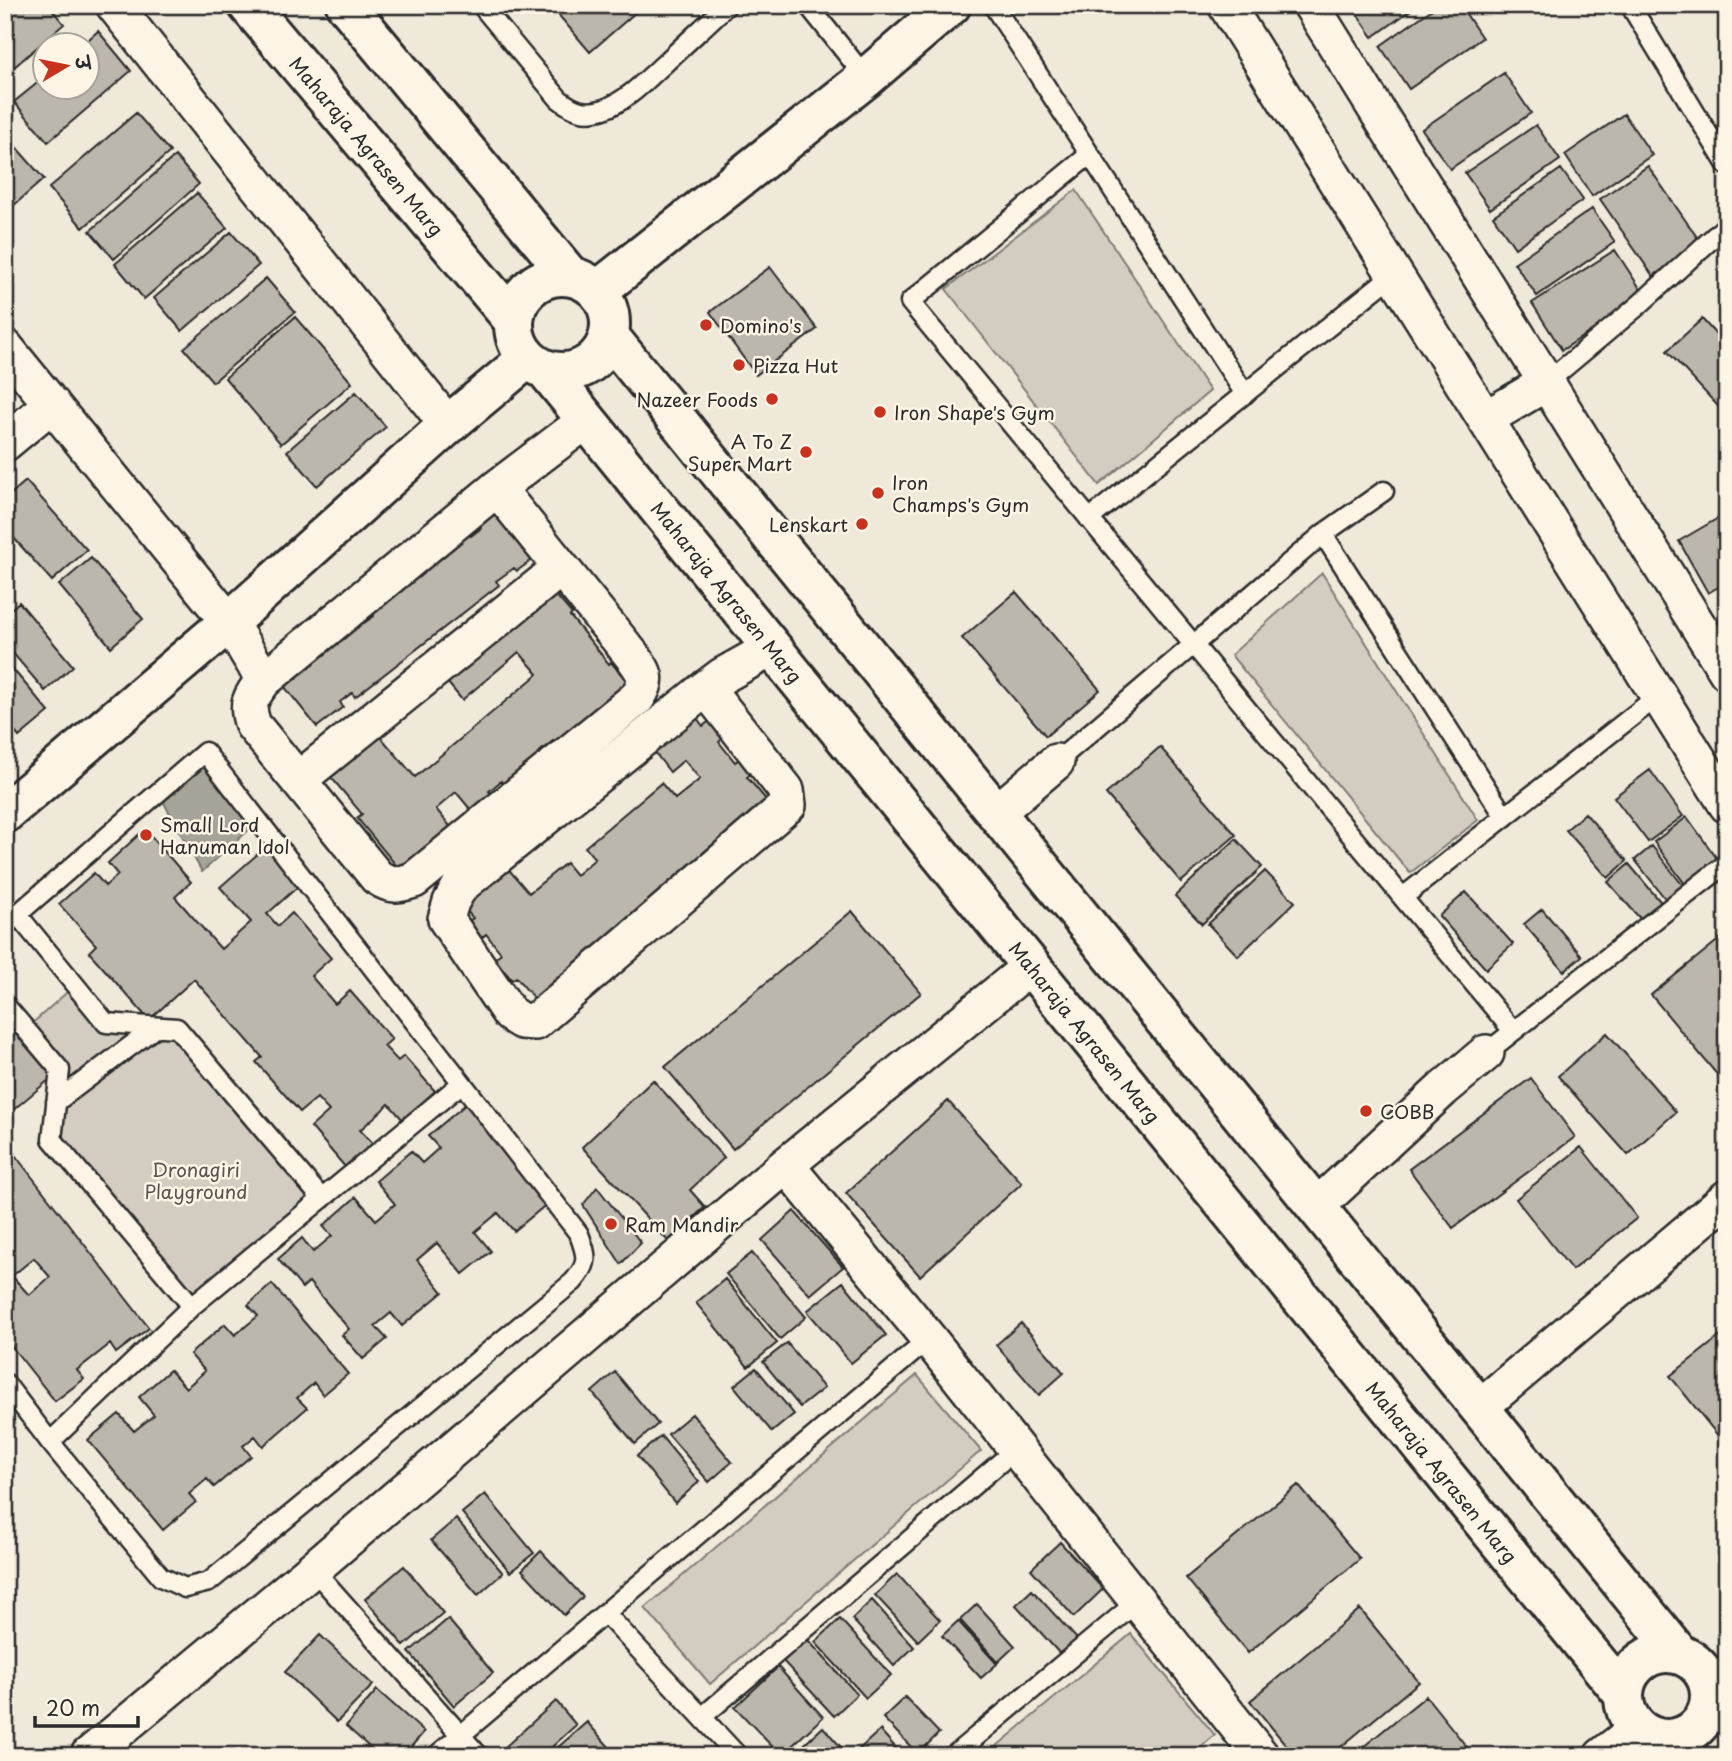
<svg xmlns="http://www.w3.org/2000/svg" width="1732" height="1761" font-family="'Playpen Sans','Playpen Sans Deva',sans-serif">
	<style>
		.green { fill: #d2cdc0; stroke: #7e7c76; stroke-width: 2 }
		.water { fill: #a6a399; stroke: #75736d; stroke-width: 2 }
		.building { fill: #bcb7ac; stroke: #2b2b2b; stroke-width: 2; fill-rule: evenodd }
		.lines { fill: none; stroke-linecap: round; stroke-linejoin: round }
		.service-casing { stroke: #2b2b2b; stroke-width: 23 }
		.minor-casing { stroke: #2b2b2b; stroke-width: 40 }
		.tertiary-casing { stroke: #2b2b2b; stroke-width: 44 }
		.service { stroke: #fcf5e5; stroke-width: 18 }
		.minor { stroke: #fcf5e5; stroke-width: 35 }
		.tertiary { stroke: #fcf5e5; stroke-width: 38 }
		.poi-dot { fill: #c8321e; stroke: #fcf5e5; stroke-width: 2.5 }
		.labels { text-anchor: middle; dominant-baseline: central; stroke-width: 5; stroke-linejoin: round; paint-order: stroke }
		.street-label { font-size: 19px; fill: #2b2b2b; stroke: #fcf5e5 }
		.poi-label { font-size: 19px; fill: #2b2b2b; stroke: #fcf5e5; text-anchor: start }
		.park-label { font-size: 19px; fill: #555450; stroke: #fcf5e5 }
	</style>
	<rect width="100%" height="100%" fill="#efe9da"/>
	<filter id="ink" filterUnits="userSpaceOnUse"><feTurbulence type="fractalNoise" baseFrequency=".0143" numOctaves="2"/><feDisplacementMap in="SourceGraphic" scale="14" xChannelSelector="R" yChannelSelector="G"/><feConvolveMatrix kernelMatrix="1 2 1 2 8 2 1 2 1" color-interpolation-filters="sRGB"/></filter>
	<g filter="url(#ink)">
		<!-- green -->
		<path class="green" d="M 1076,190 L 1210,391 L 1099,485 L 946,289 Z
			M 1322,573 L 1478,820 L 1410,873 L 1231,655 Z
			M 75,985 L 106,1023 L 177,1028 L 322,1199 L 192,1306 L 52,1139 L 60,1070 L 26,1029 Z
			M 917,1375 L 981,1451 L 710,1684 L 645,1608 Z
			M 1131,1634 L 1215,1735 L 1190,1756 L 985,1756 Z"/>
		<!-- water -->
		<path class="water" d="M 205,752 L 259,821 L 202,872 L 158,792 Z"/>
		<!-- building -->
		<path class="building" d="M 9,5 L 48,5 L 64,24 L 5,75 L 5,8 Z
			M 550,5 L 644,5 L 590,52 Z
			M 1351,5 L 1418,5 L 1373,37 Z
			M 1438,5 L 1460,5 L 1482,38 L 1409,89 L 1380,46 Z
			M 98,31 L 131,71 L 48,142 L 14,102 L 46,76 L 46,88 L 88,88 L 88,46 L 81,46 Z
			M 1504,73 L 1531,113 L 1450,169 L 1422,129 Z
			M 136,113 L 170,152 L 83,228 L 49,188 Z
			M 1624,114 L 1652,155 L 1592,196 L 1565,155 Z
			M 1536,125 L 1560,160 L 1490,209 L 1465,173 Z
			M 16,147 L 44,179 L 5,213 L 5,156 Z
			M 175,156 L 199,184 L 114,259 L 90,231 Z
			M 1648,166 L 1701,243 L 1653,276 L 1600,199 Z
			M 1561,169 L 1583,200 L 1515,248 L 1493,216 Z
			M 197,193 L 227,228 L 144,299 L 115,264 Z
			M 1592,209 L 1615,242 L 1537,296 L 1514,263 Z
			M 231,232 L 259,265 L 182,331 L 154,298 Z
			M 1615,250 L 1645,296 L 1562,350 L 1532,303 Z
			M 770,267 L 817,329 L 756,375 L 710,312 Z
			M 266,278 L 295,312 L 213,382 L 184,348 Z
			M 295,317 L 352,383 L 281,444 L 225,378 Z
			M 1702,319 L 1727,347 L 1727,416 L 1667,351 Z
			M 356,392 L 386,427 L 317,486 L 287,451 Z
			M 26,481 L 87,550 L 52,581 L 5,528 L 5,499 Z
			M 494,508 L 512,528 L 508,531 L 516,540 L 519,537 L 536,557 L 517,571 L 514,568 L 496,581 L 499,585 L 355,697 L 352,693 L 340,702 L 343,707 L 317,727 L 275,675 L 356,613 L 364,623 L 374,616 L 366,606 L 415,568 L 420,575 L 428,569 L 423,562 L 466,529 L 471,536 L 481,528 L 476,522 Z
			M 1727,513 L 1727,582 L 1708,593 L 1679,541 Z
			M 91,558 L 143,619 L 111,647 L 59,585 Z
			M 549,587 L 572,614 L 570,616 L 609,664 L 611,662 L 630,685 L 559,745 L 554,740 L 539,752 L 544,757 L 507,789 L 501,781 L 489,791 L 495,798 L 475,815 L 456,792 L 436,809 L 455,832 L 404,875 L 357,818 L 362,814 L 330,776 L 379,735 L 415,777 L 538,674 L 519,652 L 462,700 L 443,677 Z
			M 1016,592 L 1100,690 L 1046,736 L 962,638 Z
			M 19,602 L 73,666 L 45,691 L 5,644 L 5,614 Z
			M 5,660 L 49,712 L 19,737 L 5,720 Z
			M 693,713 L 703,726 L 712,719 L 726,735 L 719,742 L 735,762 L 743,756 L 755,770 L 747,777 L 768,802 L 537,1002 L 516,977 L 512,980 L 494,959 L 501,953 L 486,934 L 479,940 L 465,924 L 473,918 L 460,903 L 504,864 L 529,893 L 566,863 L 576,875 L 595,859 L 585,847 L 661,783 L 675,799 L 700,779 L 684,760 L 670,772 L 652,749 Z
			M 1160,747 L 1236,835 L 1181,882 L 1106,794 Z
			M 1650,770 L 1683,816 L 1648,842 L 1614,797 Z
			M 1585,813 L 1627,861 L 1608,878 L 1566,830 Z
			M 1687,817 L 1718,860 L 1685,884 L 1654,842 Z
			M 145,829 L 191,882 L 175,897 L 221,949 L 251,922 L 220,887 L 268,845 L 302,883 L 267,914 L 278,926 L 292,913 L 331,958 L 311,976 L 335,1004 L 350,991 L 392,1039 L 384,1046 L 398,1061 L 404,1056 L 435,1091 L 403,1120 L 389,1104 L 360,1130 L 373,1144 L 346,1168 L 311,1127 L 329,1111 L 317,1098 L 300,1112 L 256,1062 L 262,1057 L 194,979 L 149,1020 L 89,952 L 96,945 L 59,904 L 94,873 L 105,886 L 118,875 L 108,863 Z
			M 1236,839 L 1262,867 L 1202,924 L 1175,896 Z
			M 1652,846 L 1688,892 L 1671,906 L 1635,860 Z
			M 1629,864 L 1664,906 L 1644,923 L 1608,882 Z
			M 1265,871 L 1295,902 L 1238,956 L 1208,924 Z
			M 1466,892 L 1513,944 L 1486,969 L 1439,916 Z
			M 1542,909 L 1582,956 L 1564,971 L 1524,924 Z
			M 852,911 L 921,993 L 733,1149 L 665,1067 Z
			M 1727,933 L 1727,1080 L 1724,1083 L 1651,995 Z
			M 5,1014 L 56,1074 L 6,1116 L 5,1115 Z
			M 1607,1033 L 1676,1112 L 1628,1155 L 1558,1076 Z
			M 1531,1078 L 1575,1137 L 1453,1228 L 1409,1169 Z
			M 653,1080 L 724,1158 L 690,1190 L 705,1207 L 668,1241 L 582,1147 Z
			M 948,1101 L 1022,1183 L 920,1276 L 846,1193 Z
			M 466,1104 L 548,1203 L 514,1231 L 498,1213 L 475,1232 L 491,1251 L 463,1274 L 437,1243 L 417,1260 L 443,1292 L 402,1326 L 391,1313 L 375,1326 L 387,1339 L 363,1359 L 342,1335 L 349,1329 L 309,1282 L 302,1288 L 278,1259 L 302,1238 L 313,1252 L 332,1236 L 323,1226 L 356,1197 L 376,1220 L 395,1204 L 376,1181 L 411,1151 L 422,1163 L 439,1148 L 428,1136 Z
			M 8,1146 L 149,1328 L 116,1353 L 110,1344 L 77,1370 L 84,1379 L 55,1401 L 5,1338 L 5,1222 L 10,1218 L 5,1212 L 5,1149 ZM 34,1258 L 50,1277 L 29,1295 L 12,1276 Z
			M 1581,1147 L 1637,1218 L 1572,1270 L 1516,1199 Z
			M 597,1187 L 641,1243 L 621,1264 L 583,1205 Z
			M 794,1211 L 843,1267 L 810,1295 L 762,1240 Z
			M 752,1253 L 806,1317 L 780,1339 L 726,1274 Z
			M 725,1279 L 777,1343 L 748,1367 L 696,1303 Z
			M 843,1282 L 886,1335 L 851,1363 L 807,1311 Z
			M 272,1284 L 348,1374 L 323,1395 L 314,1383 L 297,1398 L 307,1408 L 263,1446 L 255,1436 L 243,1446 L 251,1456 L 214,1487 L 207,1479 L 189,1494 L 196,1502 L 163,1530 L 88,1440 L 119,1414 L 134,1431 L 154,1415 L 139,1397 L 170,1370 L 186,1388 L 205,1371 L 190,1354 L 225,1324 L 235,1335 L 258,1316 L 248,1305 Z
			M 1021,1323 L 1064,1373 L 1039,1395 L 996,1345 Z
			M 1727,1331 L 1727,1447 L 1670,1376 Z
			M 787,1343 L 824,1388 L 800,1407 L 763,1362 Z
			M 756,1368 L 794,1414 L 772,1432 L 734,1386 Z
			M 615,1372 L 658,1424 L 635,1444 L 592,1392 Z
			M 692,1414 L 732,1462 L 709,1482 L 668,1434 Z
			M 661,1436 L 699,1482 L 675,1503 L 637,1456 Z
			M 1298,1485 L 1360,1559 L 1248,1653 L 1186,1578 Z
			M 485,1494 L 534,1553 L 510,1572 L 462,1513 Z
			M 456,1519 L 503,1573 L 478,1595 L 431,1540 Z
			M 1060,1542 L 1103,1589 L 1074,1617 L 1031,1569 Z
			M 541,1551 L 583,1597 L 564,1615 L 522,1570 Z
			M 404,1566 L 443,1613 L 404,1646 L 365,1599 Z
			M 897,1574 L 940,1620 L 918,1641 L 875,1595 Z
			M 1032,1590 L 1077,1639 L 1060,1654 L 1016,1605 Z
			M 872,1600 L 914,1647 L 894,1666 L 852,1619 Z
			M 977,1604 L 1015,1646 L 998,1662 L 960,1620 Z
			M 1360,1609 L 1419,1682 L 1330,1756 L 1295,1756 L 1250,1701 Z
			M 448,1619 L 493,1673 L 454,1706 L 409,1652 Z
			M 840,1619 L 891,1675 L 866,1698 L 815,1642 Z
			M 958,1621 L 997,1664 L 981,1678 L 942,1636 Z
			M 320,1635 L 373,1685 L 337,1722 L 285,1672 Z
			M 807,1639 L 857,1694 L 834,1716 L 783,1661 Z
			M 778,1667 L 823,1717 L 781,1756 L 735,1707 Z
			M 377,1690 L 424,1732 L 403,1756 L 379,1756 L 346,1726 Z
			M 1426,1696 L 1474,1756 L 1352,1756 Z
			M 905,1697 L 939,1733 L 918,1754 L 883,1718 Z
			M 556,1701 L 576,1725 L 542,1756 L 513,1756 L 505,1747 Z
			M 587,1722 L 610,1748 L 601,1756 L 548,1756 Z
			M 823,1727 L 849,1756 L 792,1756 Z
			M 880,1730 L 903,1756 L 856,1756 L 854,1754 Z"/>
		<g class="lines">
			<!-- service casing -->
			<g class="service-casing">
				<path id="service" d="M 481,5 L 559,99 C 574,111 585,115 604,109 C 627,101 646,80 664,64 C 685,44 706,25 727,5
					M 808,5 L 866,78
					M 993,5 L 1245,394
					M 1630,5 L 1727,165
					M 1089,155 L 910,302 L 1513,1031
					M 1546,383 L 1639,305 L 1727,225
					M 1089,519 L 1394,274
					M 1323,534 L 1384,491
					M 1056,762 L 1323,534 L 1505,817
					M 1403,897 L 1658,696
					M 17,914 L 106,1023 L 177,1028 L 322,1199
					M 5,925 L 205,752 L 462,1083 L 192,1306 L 50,1442 L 5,1383
					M 5,1005 L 60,1070 L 52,1139 L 192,1306
					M 1486,1053 L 1727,863
					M 56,1102 L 156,1027
					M 50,1442 L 161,1577 L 185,1588 L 209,1582 L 573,1282 C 590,1263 587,1256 579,1234 L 462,1083
					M 313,1569 L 479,1756
					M 605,1613 L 738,1756
					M 702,1717 L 1016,1449
					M 436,1756 L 929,1339
					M 953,1756 L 1138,1601"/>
			</g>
			<!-- minor casing -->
			<g class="minor-casing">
				<path id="minor" d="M 114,5 L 448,425
					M 1226,5 L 1727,805
					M 1311,5 L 1727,672
					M 5,347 L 229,622 L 264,680
					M 1485,419 L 1546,383
					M 5,443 L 52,404
					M 497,488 L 634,658 C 646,675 649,680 637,698 L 414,880 C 398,885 392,887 377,877 L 253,725 C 245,703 251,697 264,680 L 497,488 L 587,420
					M 706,688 L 786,790 L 788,805 L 535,1022 L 521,1021 L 510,1014 L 446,919 L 451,902 L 460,886 L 706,688 L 722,676 L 772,648
					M 298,780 L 561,568
					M 996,813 L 1056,762
					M 786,1165 L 929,1339 L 1261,1756
					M 1316,1207 L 1443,1089 L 1486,1053
					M 1480,1407 L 1727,1198
					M 88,1756 L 313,1569 L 786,1165 L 1031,966
					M 1602,1756 L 1638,1728"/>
			</g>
			<!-- tertiary casing -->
			<g class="tertiary-casing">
				<path id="tertiary" d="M 248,5 L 513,320
					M 346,5 L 570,276
					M514 324a48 48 0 1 1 96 0a48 48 0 1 1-96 0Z
					M 597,291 L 866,78 L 951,5
					M 609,336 L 1680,1655
					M 546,370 L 1624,1695
					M 5,813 L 229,622 L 448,425 L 528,358
					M1624 1696a43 43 0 1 1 86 0a43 43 0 1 1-86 0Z"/>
			</g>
			<!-- service -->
			<use href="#service" class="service"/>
			<!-- minor -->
			<use href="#minor" class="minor"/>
			<!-- tertiary -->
			<use href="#tertiary" class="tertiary"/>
		</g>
	</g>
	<!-- markers -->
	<g class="poi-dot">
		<circle cx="706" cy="325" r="7"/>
		<circle cx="739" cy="365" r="7"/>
		<circle cx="772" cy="399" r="7"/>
		<circle cx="880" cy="412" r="7"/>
		<circle cx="806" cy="452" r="7"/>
		<circle cx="878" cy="493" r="7"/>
		<circle cx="862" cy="524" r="7"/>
		<circle cx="146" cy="835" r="7"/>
		<circle cx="1366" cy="1111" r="7"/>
		<circle cx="611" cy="1224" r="7"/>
	</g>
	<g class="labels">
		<!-- street labels -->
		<g class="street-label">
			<text transform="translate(367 146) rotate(50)">Maharaja Agrasen Marg</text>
			<text transform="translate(727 592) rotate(51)">Maharaja Agrasen Marg</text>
			<text transform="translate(1085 1032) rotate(51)">Maharaja Agrasen Marg</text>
			<text transform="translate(1442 1472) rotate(51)">Maharaja Agrasen Marg</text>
		</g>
		<!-- poi labels -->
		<g class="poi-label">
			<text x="720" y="325">Domino's</text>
			<text x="753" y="365">Pizza Hut</text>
			<text x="758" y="399" text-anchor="end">Nazeer Foods</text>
			<text x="894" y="412">Iron Shape's Gym</text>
			<text x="792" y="441" text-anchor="end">A To Z<tspan x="792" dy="22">Super Mart</tspan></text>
			<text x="892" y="482">Iron<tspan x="892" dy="22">Champs's Gym</tspan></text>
			<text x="848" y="524" text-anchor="end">Lenskart</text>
			<text x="160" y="824">Small Lord<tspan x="160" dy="22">Hanuman Idol</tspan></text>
			<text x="1380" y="1111">COBB</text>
			<text x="625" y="1224">Ram Mandir</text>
		</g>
		<!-- park labels -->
		<g class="park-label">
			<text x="196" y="1169">Dronagiri<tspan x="196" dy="22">Playground</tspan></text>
		</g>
	</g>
	<!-- margin -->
	<rect width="1732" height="1761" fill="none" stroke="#fcf5e5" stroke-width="28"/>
	<rect x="14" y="14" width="1704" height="1733" fill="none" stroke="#2b2b2b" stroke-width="2.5" filter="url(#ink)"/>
	<!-- north arrow -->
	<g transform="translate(66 66) rotate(80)"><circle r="33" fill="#fcf5e5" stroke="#a8a49b" stroke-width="2"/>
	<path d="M0-5L12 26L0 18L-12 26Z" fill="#c8321e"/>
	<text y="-10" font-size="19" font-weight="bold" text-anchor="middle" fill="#2b2b2b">उ</text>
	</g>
	<!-- scale -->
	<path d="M35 1716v10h103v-10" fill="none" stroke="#2b2b2b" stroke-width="3.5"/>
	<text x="46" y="1716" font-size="21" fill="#2b2b2b" stroke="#fcf5e5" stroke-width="5" paint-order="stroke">20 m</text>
</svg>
